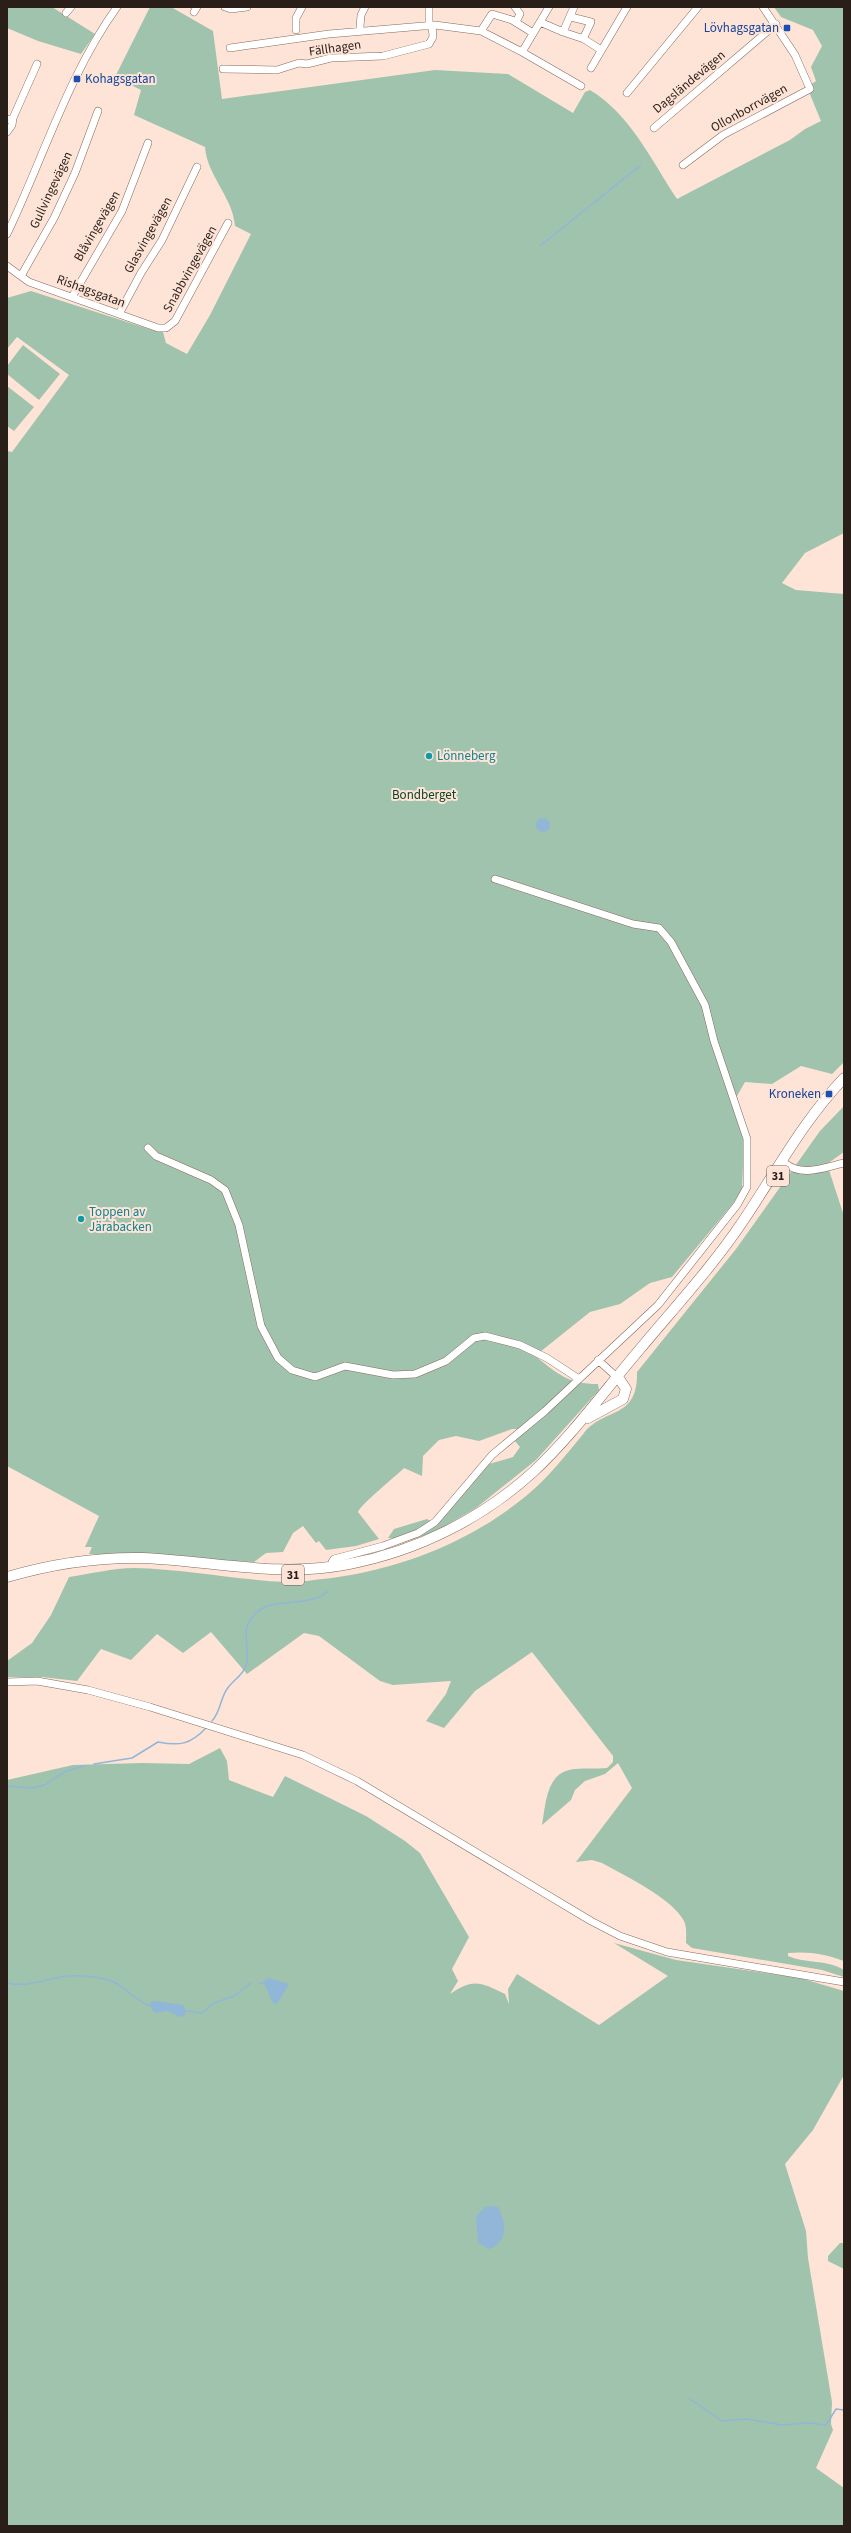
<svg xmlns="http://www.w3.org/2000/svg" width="851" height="2533" font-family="'Source Sans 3',sans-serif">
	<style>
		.green { fill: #a0c3ad }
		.water { fill: #91b6d7 }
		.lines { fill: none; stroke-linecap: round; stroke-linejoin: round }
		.stream { stroke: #91b6d7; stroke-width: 1.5 }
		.minor-casing { stroke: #86695b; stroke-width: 8 }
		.highway-casing { stroke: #86695b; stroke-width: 11 }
		.minor { stroke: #fff; stroke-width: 7 }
		.highway { stroke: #fff; stroke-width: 10 }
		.transit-dot { fill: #1a4fb4; stroke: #fee4d7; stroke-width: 1.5 }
		.culture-dot { fill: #0f9aa8; stroke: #fee4d7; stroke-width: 1.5 }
		.labels { text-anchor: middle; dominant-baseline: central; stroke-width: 4; stroke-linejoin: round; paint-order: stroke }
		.shield { fill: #fee4d7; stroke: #6a5951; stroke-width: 1 }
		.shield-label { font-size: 12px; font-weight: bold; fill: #2a1e18 }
		.transit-label { font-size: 13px; fill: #164399; stroke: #fee4d7; text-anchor: end }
		.street-label { font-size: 13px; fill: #2a1e18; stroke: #fee4d7 }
		.culture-label { font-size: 13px; fill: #0d838f; stroke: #fee4d7; text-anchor: start }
		.park-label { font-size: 13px; fill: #0a4328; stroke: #fee4d7 }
	</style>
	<rect width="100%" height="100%" fill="#fee4d7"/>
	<!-- green -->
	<path class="green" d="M 7,7 L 52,7 L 95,34 L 81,54 L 38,41 L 7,28 Z
		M 150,7 L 171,7 L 213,31 L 222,99 L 435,70 L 508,74 L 573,113 L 585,92 L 590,90 C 630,114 652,161 677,199 L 790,140 L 805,129 L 821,121 L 807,87 L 816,81 L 811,67 L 822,46 L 813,30 L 781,17 L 774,7 L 844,7 L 844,533 L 805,553 L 782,583 L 796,590 L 844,594 L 844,1062 L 832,1074 L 801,1066 L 772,1084 L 745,1082 L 737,1096 L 744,1139 L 742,1190 L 731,1206 L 672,1277 L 650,1283 L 620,1304 L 590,1312 L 535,1356 C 558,1374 568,1384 598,1384 L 599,1390 L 536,1460 L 476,1508 L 435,1532 L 411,1540 L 388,1538 L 394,1529 L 427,1519 L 436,1524 L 489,1464 L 513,1457 L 520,1447 L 515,1441 L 520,1429 L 512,1429 L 479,1441 L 456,1436 L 439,1440 L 423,1456 L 422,1476 L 404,1468 C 395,1477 361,1504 358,1512 L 379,1539 L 356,1546 L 326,1550 L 319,1541 L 316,1543 L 303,1526 L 293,1533 L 283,1552 L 266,1553 L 254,1562 L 89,1554 L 92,1547 L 85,1547 L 99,1516 L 7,1466 L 7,451 L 12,452 L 69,375 L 17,337 L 7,349 L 7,298 L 31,291 L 155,331 L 155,324 L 161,325 L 166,343 L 187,354 L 210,315 L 251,234 L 235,226 C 233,197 207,176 205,147 L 134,115 L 141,90 L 115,77 Z
		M 23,345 L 60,374 L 39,400 L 7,374 L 7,366 Z
		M 7,386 L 34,407 L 14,431 L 7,426 Z
		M 844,1106 L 844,1152 L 827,1164 L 844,1216 L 844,1961 C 827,1954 807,1951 788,1953 L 788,1956 C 806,1964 826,1959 844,1970 L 844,1977 L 822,1970 L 692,1948 L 686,1943 C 686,1936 687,1927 684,1921 C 672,1898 625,1876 602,1863 L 592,1860 L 576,1862 L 632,1788 L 618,1763 L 605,1774 L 585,1781 L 575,1790 L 571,1800 L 542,1825 C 546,1803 546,1771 575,1769 C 586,1768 596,1769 607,1768 L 613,1762 L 613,1756 L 532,1652 L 475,1691 L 444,1728 L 426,1721 L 446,1694 L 451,1681 L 393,1685 L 380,1681 L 319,1636 L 304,1633 L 247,1674 L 211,1632 L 183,1653 L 157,1634 L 131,1660 L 101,1649 L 77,1681 L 42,1677 L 7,1677 L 7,1661 L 32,1643 L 51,1615 L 69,1577 C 90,1574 113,1568 134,1568 C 185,1569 236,1580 287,1582 C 299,1583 311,1580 323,1579 C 396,1571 469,1543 526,1496 C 548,1478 566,1455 584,1433 C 605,1407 638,1420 637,1372 L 736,1249 L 820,1131 Z
		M 220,1748 L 227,1761 L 229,1780 L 273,1797 L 285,1776 L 366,1816 L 405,1841 L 420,1853 L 469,1937 L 452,1969 L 458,1981 L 450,1994 C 473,1978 481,1982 505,1994 L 509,2004 L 508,1989 L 517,1974 L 599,2025 L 668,1976 L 614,1943 L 676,1960 L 800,1978 L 844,1991 L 844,2075 L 813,2130 L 785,2164 L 806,2231 L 808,2258 L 832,2402 L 831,2424 L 833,2430 L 816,2468 L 844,2488 L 844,2526 L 7,2526 L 7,1780 L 73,1765 L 141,1763 L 189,1764 Z
		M 840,2243 L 844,2243 L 844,2269 L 828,2261 L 828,2256 Z"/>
	<!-- water -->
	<path class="water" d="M536 825a7 7 0 1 1 14 0a7 7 0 1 1-14 0Z
		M 268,1978 L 289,1984 L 277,2004 L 273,2003 L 263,1981 Z
		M 156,2001 L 183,2005 L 186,2011 L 184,2016 L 180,2017 L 168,2011 L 155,2013 L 150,2006 L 151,2002 Z
		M 493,2206 L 498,2207 C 507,2222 508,2243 489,2249 L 478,2243 L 476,2217 L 485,2207 Z"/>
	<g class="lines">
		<!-- stream -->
		<path class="stream" d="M 540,246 L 641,165
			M 212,1721 C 221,1711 220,1699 227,1689 C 234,1679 244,1675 247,1662 C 249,1649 242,1632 250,1620 C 268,1592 307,1611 328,1591
			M 94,1764 L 132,1758 L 158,1742 C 179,1746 190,1745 206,1728
			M 7,1786 L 31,1788 L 45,1785 L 64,1772 L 84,1766
			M 7,1983 C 28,1988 47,1978 68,1976 C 81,1975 102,1977 114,1982 C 127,1989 136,2001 150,2006
			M 259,1983 L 264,1984
			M 186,2011 L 202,2013 L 214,2003 L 234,1996 L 251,1983
			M 690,2399 L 722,2421 L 747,2419 L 782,2425 L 808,2423 L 826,2425 L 836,2409 L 844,2410"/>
		<!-- minor casing -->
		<g class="minor-casing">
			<path id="minor" d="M 225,7 L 231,9 L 247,7
				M 429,7 L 429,25
				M 515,7 L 520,14 L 516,22
				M 574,7 L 563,32 L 584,39 L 601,50
				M 194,12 L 197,7
				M 66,13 L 71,7
				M 571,17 L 591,22 L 583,39
				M 540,22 L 563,32
				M 360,27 L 361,15 L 365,7
				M 296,30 L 296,18 L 302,7
				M 481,31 L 492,14 L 512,20 L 533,33
				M 230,48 L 329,34 L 435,25 L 481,31 L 522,52 L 581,86
				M 522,52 L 549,7
				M 591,68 L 627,7
				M 223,69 L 277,70 L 299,63 L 307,64 L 331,58 L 383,56 L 429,44 L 433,37 L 432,25
				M 627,93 L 698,7
				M 7,120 L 13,118 L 37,64
				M 654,128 L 776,24
				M 7,132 L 12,125 L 13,118
				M 683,165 L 723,135 L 810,89 L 795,55 L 763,7
				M 7,234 C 43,159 68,75 117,7
				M 7,266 L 29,282 L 158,328 L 166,328 L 175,321 L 228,223
				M 21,276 L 54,218 L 75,173 L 98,111
				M 72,297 L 122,211 L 148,143
				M 119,314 L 141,273 L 162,240 L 197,167
				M 148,1148 L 156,1156 L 211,1180 L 225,1190 L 239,1225 L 261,1326 L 278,1358 L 292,1370 L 315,1377 L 345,1366 L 393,1375 L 415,1374 L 446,1361 L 474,1338 L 485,1336 L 520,1345 L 547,1358 L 579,1379
				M 786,1164 C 803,1177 825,1167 844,1163
				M 598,1360 L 620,1380
				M 333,1567 L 332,1562 L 334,1559 L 383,1546 L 418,1533 L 435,1522 L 492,1455 L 545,1411 L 658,1305 L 737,1205 L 747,1187 L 747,1139 L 714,1041 L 705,1005 L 671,942 L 659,928 L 633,924 L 495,879
				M 7,1682 L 37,1681 L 88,1690 L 150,1707 L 303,1755 L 357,1781 L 591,1921 L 620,1936 L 667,1952 L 844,1982"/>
		</g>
		<!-- highway casing -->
		<g class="highway-casing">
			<path id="highway" d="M 588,1418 L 623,1399 L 626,1389 L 620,1380
				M 7,1577 C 51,1564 98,1557 143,1558 C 213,1561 279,1578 349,1564 C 417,1551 481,1519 532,1473 C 572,1436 605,1390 640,1349 C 675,1307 713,1266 743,1221 C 776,1172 803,1121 844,1078"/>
		</g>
		<!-- minor -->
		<use href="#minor" class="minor"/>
		<!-- highway -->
		<use href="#highway" class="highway"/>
	</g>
	<!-- markers -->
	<g class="transit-dot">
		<rect x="783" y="24" width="8" height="8" rx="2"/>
		<rect x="73" y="75" width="8" height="8" rx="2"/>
		<rect x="825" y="1090" width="8" height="8" rx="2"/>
	</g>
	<g class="culture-dot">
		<circle cx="429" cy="756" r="4"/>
		<circle cx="81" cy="1219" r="4"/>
	</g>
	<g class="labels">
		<!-- shield labels -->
		<g class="shield">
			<rect x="767" y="1166" width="22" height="20" rx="3"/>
			<rect x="282" y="1565" width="22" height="20" rx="3"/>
		</g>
		<g class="shield-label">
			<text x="778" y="1176">31</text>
			<text x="293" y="1575">31</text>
		</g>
		<!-- transit labels -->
		<g class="transit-label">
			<text x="779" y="28">Lövhagsgatan</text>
			<text x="85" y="79" text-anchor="start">Kohagsgatan</text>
			<text x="821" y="1094">Kroneken</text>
		</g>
		<!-- street labels -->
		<g class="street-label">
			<text transform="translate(335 48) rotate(-8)">Fällhagen</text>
			<text transform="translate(689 82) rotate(-40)">Dagsländevägen</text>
			<text transform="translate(749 108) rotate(-29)">Ollonborrvägen</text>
			<text transform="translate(51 190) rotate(-65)">Gullvingevägen</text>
			<text transform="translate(97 226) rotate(-60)">Blåvingevägen</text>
			<text transform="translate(148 235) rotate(-61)">Glasvingevägen</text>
			<text transform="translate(190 269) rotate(-61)">Snabbvingevägen</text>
			<text transform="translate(91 291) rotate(20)">Rishagsgatan</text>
		</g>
		<!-- culture labels -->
		<g class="culture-label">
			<text x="437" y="756">Lönneberg</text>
			<text x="89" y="1212">Toppen av<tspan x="89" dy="15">Järabacken</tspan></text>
		</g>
		<!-- park labels -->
		<g class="park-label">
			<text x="424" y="795">Bondberget</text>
		</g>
	</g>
	<!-- border -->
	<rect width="851" height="2533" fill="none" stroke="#2a1e18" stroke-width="16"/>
</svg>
